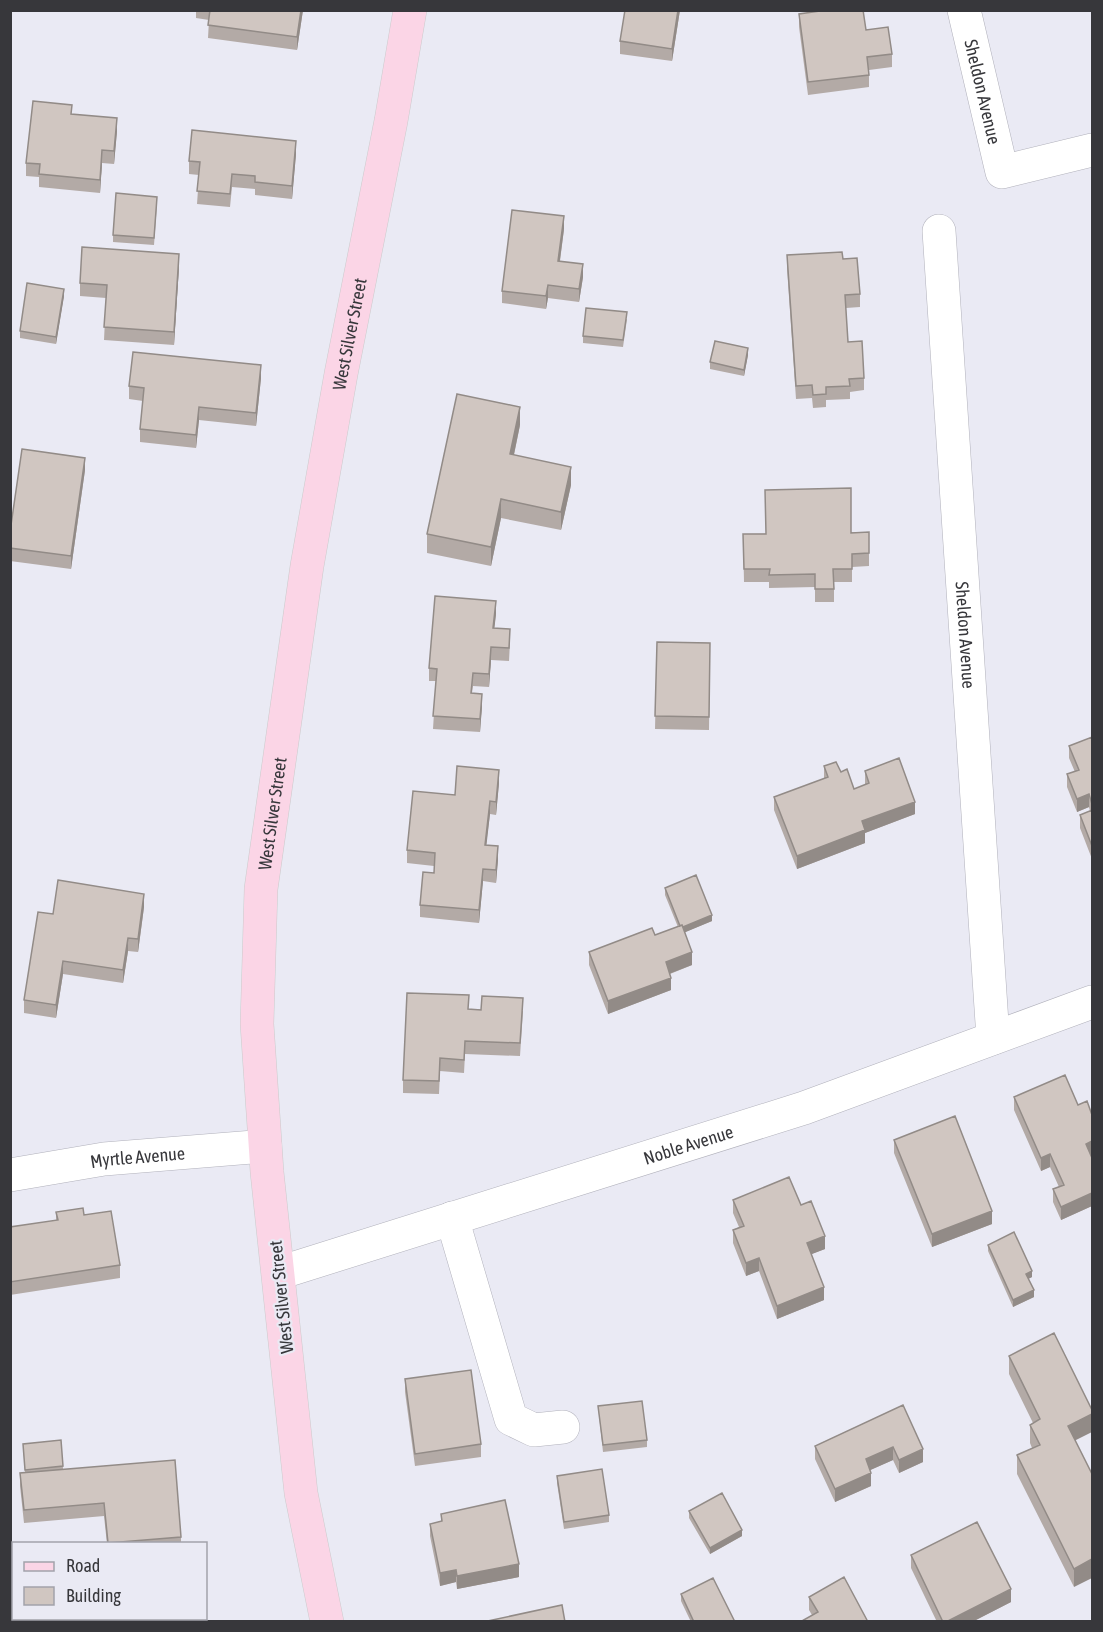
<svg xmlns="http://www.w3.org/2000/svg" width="1103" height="1632" font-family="'Asap Condensed',sans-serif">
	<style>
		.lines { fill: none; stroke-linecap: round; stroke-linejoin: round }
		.minor-casing { stroke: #b1b1bb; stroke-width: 34 }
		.major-casing { stroke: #cbcbcc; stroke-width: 34 }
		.minor { stroke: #fff; stroke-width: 33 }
		.major { stroke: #fbd5e6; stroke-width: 33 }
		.wall { fill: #b3aaa6 }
		.shaded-wall { fill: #928b87 }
		.building { fill: #d0c6c1; stroke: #928b87; stroke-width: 1.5 }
		.labels { text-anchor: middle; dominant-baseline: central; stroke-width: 4.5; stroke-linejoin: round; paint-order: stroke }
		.street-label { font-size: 18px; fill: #37373b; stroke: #eaeaf4 }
	</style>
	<rect width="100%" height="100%" fill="#eaeaf4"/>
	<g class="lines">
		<!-- minor casing -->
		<g class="minor-casing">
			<g id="minor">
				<path id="s1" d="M 964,10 L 1002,172 L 1092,150"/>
				<path id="s2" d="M 939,231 L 993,1038"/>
				<path id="s3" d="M 10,1175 L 104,1159 L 265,1146"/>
				<path d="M 452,1218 L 511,1419 L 534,1430 L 563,1427"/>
				<path id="s4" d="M 279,1273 L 804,1108 L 1092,1002"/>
			</g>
		</g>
		<!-- major casing -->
		<g class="major-casing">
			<g id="major">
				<path id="s5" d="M 327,1622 L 301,1493 L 267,1172 L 257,1024 L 261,889 L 307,566 L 341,374 L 391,121 L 410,10"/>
			</g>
		</g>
		<!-- minor -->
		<use href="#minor" class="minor"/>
		<!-- major -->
		<use href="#major" class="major"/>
	</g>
	<!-- wall -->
	<path class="wall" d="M 196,10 L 303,10 L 297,50 L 208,38 L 209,20 L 196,18 Z
		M 680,10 L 672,61 L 620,54 L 620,41 Z
		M 799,14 L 866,30 L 892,54 L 892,67 L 869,70 L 869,87 L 808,95 L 799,27 Z
		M 72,114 L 117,131 L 114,164 L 102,163 L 100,193 L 39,187 L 39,177 L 26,176 L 26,163 Z
		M 296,154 L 292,199 L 255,195 L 255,189 L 232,187 L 230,207 L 197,204 L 199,175 L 189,174 L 189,161 Z
		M 157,204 L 154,245 L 113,242 L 113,235 Z
		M 564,229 L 560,261 L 583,277 L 579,302 L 548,298 L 546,309 L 502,303 L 502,291 Z
		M 787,255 L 843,259 L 860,294 L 860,307 L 846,308 L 848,342 L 864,378 L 864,390 L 850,392 L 850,399 L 826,400 L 826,407 L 813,408 L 812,398 L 796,399 L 787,268 Z
		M 179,267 L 174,345 L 104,340 L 106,298 L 80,296 L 80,283 Z
		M 64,296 L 56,344 L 20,338 L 20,331 Z
		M 627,319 L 623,347 L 583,343 L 583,336 Z
		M 748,355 L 744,376 L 710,369 L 710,362 Z
		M 261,378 L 256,426 L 199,420 L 196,448 L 140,442 L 140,429 L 143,401 L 129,399 L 129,386 Z
		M 520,425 L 514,455 L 571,485 L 561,530 L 501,518 L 491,566 L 427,553 L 427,534 Z
		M 85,470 L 71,569 L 10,561 L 10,532 Z
		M 869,532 L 869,566 L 852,567 L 852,582 L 834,582 L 834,602 L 815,602 L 815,587 L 769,588 L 769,582 L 744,582 L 743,534 Z
		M 496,614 L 494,628 L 510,642 L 509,661 L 491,660 L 489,687 L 473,686 L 472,693 L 482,706 L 480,732 L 433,729 L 436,681 L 429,681 L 429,668 Z
		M 657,642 L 710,643 L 709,730 L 655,729 Z
		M 1092,737 L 1092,859 L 1080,828 L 1080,815 L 1090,811 L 1089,807 L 1077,812 L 1067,787 L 1067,774 L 1075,772 L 1069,758 L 1069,746 Z
		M 824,766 L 841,772 L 854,789 L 865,785 L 865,771 L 915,814 L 865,833 L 865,843 L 797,869 L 774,810 L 774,797 L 824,779 Z
		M 499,783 L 496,815 L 490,814 L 486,845 L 498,859 L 496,883 L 483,881 L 479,923 L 420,917 L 420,905 L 434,873 L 434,866 L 407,863 L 407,850 L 455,795 Z
		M 665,888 L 712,921 L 685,932 L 692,965 L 670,974 L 671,990 L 608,1014 L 589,965 L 589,952 L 655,935 L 678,927 L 665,895 Z
		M 144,907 L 138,952 L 128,951 L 123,983 L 63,974 L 56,1018 L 24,1013 L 24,1000 L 53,914 Z
		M 469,1009 L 523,1011 L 520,1056 L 465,1054 L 464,1073 L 440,1071 L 439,1094 L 403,1093 L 403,1080 Z
		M 1014,1097 L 1078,1105 L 1092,1158 L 1092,1206 L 1061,1220 L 1053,1202 L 1053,1189 L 1059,1187 L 1050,1167 L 1041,1171 L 1014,1110 Z
		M 894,1140 L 992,1224 L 932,1247 L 894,1153 Z
		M 733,1200 L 825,1249 L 811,1254 L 824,1300 L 777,1319 L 759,1271 L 746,1276 L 733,1243 L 733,1230 L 739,1227 L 733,1213 Z
		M 56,1212 L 84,1215 L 120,1265 L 120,1278 L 10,1295 L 10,1228 L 56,1221 Z
		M 988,1245 L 1032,1277 L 1028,1279 L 1034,1297 L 1013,1307 L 988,1251 Z
		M 1009,1356 L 1076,1440 L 1074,1587 L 1017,1474 L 1017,1455 L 1032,1448 L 1030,1443 L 1030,1425 L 1033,1423 L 1009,1374 Z
		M 405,1379 L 481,1444 L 481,1457 L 415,1466 L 405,1392 Z
		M 903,1405 L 923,1462 L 899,1473 L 893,1460 L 870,1470 L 871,1486 L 835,1502 L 815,1459 L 815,1446 Z
		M 598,1406 L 647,1440 L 647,1447 L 603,1452 Z
		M 61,1440 L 63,1469 L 181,1537 L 181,1544 L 107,1544 L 104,1516 L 24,1523 L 20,1486 L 20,1473 L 25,1472 L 23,1444 Z
		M 557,1476 L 609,1515 L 609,1522 L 564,1529 L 557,1483 Z
		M 689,1511 L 742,1536 L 710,1554 L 689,1518 Z
		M 441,1514 L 519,1577 L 457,1589 L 456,1582 L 440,1586 L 430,1536 L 430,1524 L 441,1521 Z
		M 911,1555 L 1011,1602 L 972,1622 L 937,1622 L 911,1568 Z
		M 681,1594 L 735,1622 L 691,1622 L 681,1601 Z
		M 809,1597 L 868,1622 L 812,1615 L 809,1610 Z"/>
	<!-- shaded-wall -->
	<path class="shaded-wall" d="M 301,10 L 303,10 L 297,50 L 297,37 Z
		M 678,10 L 680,10 L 672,61 L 672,49 Z
		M 117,118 L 117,131 L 114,164 L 114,151 Z
		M 296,141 L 296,154 L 292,199 L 292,186 Z
		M 102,150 L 102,163 L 100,193 L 100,180 Z
		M 564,216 L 564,229 L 558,274 L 558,261 Z
		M 179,254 L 179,267 L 174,345 L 174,332 Z
		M 583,264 L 583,277 L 579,302 L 579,289 Z
		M 548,285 L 548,298 L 546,309 L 546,296 Z
		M 64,289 L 64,296 L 56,344 L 56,337 Z
		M 748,348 L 748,355 L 744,376 L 744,370 Z
		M 261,365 L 261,378 L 256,426 L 256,413 Z
		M 199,407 L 199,420 L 196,448 L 196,435 Z
		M 520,407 L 520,425 L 510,473 L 510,454 Z
		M 85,458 L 85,470 L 71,569 L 71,556 Z
		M 571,467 L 571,485 L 561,530 L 561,512 Z
		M 501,499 L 501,518 L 491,566 L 491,547 Z
		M 496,601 L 496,614 L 493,641 L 493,628 Z
		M 491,647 L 491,660 L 489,687 L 489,674 Z
		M 482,694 L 482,706 L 480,732 L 480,719 Z
		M 499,770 L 499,783 L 496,815 L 496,802 Z
		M 1089,794 L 1089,807 L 1077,812 L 1077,799 Z
		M 490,801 L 490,814 L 485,858 L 485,845 Z
		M 915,802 L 915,814 L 865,833 L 865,843 L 797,869 L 797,856 L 862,821 Z
		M 498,846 L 498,859 L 496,883 L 496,870 Z
		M 483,869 L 483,881 L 479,923 L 479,910 Z
		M 144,894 L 144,907 L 138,952 L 138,939 Z
		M 712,915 L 712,921 L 681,934 L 681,927 Z
		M 128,938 L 128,951 L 123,983 L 123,970 Z
		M 692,952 L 692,965 L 666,975 L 666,962 Z
		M 63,961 L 63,974 L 56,1018 L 56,1005 Z
		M 671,978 L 671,990 L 608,1014 L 608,1001 Z
		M 1092,1141 L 1092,1154 L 1086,1157 L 1086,1144 Z
		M 1050,1154 L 1050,1167 L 1041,1171 L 1041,1158 Z
		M 1092,1193 L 1092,1206 L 1061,1220 L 1061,1207 Z
		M 992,1211 L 992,1224 L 932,1247 L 932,1234 Z
		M 825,1236 L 825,1249 L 807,1256 L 807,1243 Z
		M 759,1258 L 759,1271 L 746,1276 L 746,1263 Z
		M 1032,1271 L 1032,1277 L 1026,1280 L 1026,1274 Z
		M 824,1287 L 824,1300 L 777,1319 L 777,1306 Z
		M 1034,1290 L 1034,1297 L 1013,1307 L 1013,1300 Z
		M 1092,1414 L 1092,1432 L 1068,1444 L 1068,1426 Z
		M 893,1447 L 893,1460 L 866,1472 L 866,1459 Z
		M 923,1449 L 923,1462 L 899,1473 L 899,1460 Z
		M 871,1473 L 871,1486 L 835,1502 L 835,1489 Z
		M 742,1530 L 742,1536 L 710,1554 L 710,1548 Z
		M 1092,1559 L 1092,1578 L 1074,1587 L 1074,1569 Z
		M 519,1564 L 519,1577 L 457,1589 L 457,1576 Z
		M 456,1570 L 456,1582 L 440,1586 L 440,1573 Z
		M 1011,1589 L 1011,1602 L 972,1622 L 946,1622 Z"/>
	<!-- building -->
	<path class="building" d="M 210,10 L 301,10 L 297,37 L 208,25 Z
		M 625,10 L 678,10 L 672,49 L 620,41 Z
		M 827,10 L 863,10 L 866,30 L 888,27 L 892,54 L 867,57 L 869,75 L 808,82 L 799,14 Z
		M 33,101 L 72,105 L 71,114 L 117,118 L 114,151 L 102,150 L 100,180 L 39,174 L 40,164 L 26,163 Z
		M 192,130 L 296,141 L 292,186 L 255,182 L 255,176 L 232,174 L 230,194 L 197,191 L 200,162 L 189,161 Z
		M 116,193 L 157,197 L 154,238 L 113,235 Z
		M 512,210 L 564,216 L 558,261 L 583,264 L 579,289 L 548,285 L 546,296 L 502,291 Z
		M 82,247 L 179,254 L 174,332 L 104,327 L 107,285 L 80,283 Z
		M 842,252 L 843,259 L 857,258 L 860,294 L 845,295 L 848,342 L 862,341 L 864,378 L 849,379 L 850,386 L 826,387 L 826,394 L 813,395 L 812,385 L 796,386 L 787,255 Z
		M 27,283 L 64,289 L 56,337 L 20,331 Z
		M 586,308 L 627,312 L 623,340 L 583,336 Z
		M 715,341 L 748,348 L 744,370 L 710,362 Z
		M 133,352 L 261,365 L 256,413 L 199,407 L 196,435 L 140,429 L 144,388 L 129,386 Z
		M 457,394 L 520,407 L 510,454 L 571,467 L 561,512 L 501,499 L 491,547 L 427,534 Z
		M 22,449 L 85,458 L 71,556 L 10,548 L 10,532 Z
		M 851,488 L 851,533 L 869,532 L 869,553 L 852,554 L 852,569 L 833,569 L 834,589 L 815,589 L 815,574 L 769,575 L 770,569 L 744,569 L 743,534 L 766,534 L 765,490 Z
		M 435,596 L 496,601 L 493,628 L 510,629 L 509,648 L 491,647 L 489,674 L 473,673 L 471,693 L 482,694 L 480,719 L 433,716 L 437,669 L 429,668 Z
		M 657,642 L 710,643 L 709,717 L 655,716 Z
		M 1092,737 L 1092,804 L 1089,794 L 1077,799 L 1067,774 L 1079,770 L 1069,746 Z
		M 899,758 L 915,802 L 862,821 L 865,830 L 797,856 L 774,797 L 828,777 L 824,766 L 836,762 L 841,772 L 847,769 L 854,789 L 869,783 L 865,771 Z
		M 457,766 L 499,770 L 496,802 L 490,801 L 485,845 L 498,846 L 496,870 L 483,869 L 479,910 L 420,905 L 423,872 L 434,873 L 435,853 L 407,850 L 413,791 L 455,795 Z
		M 1092,810 L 1092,846 L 1080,815 Z
		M 696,875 L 712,915 L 683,927 L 682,925 L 680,926 L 665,888 Z
		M 58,880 L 144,894 L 138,939 L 128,938 L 123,970 L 63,961 L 56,1005 L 24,1000 L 38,912 L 53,914 Z
		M 682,925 L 692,952 L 666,962 L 671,978 L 608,1001 L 589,952 L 652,928 L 655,935 Z
		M 407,993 L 469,995 L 468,1009 L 481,1010 L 482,996 L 523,998 L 520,1043 L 465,1041 L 464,1060 L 440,1058 L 439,1081 L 403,1080 Z
		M 1065,1075 L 1078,1105 L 1087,1101 L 1092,1115 L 1092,1141 L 1086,1144 L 1092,1158 L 1092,1193 L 1061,1207 L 1053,1189 L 1064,1185 L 1050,1154 L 1041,1158 L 1014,1097 Z
		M 955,1116 L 992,1211 L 932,1234 L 894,1140 Z
		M 789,1177 L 801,1205 L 811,1201 L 825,1236 L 807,1243 L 824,1287 L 777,1306 L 759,1258 L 746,1263 L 733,1230 L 744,1226 L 733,1200 Z
		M 83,1208 L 84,1215 L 111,1211 L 120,1265 L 10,1282 L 10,1227 L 58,1220 L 56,1212 Z
		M 1014,1232 L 1032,1271 L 1026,1274 L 1034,1290 L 1013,1300 L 988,1245 Z
		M 1054,1333 L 1092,1410 L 1092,1414 L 1068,1426 L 1092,1474 L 1092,1559 L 1074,1569 L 1017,1455 L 1040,1445 L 1030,1425 L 1040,1419 L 1009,1356 Z
		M 471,1370 L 481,1444 L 415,1454 L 405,1379 Z
		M 642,1401 L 647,1440 L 603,1445 L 598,1406 Z
		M 903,1405 L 923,1449 L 899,1460 L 893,1447 L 866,1459 L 871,1473 L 835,1489 L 815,1446 Z
		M 61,1440 L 63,1466 L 25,1470 L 23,1444 Z
		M 175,1460 L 181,1537 L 108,1543 L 104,1503 L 24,1510 L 20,1473 Z
		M 602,1469 L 609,1515 L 564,1522 L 557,1476 Z
		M 722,1493 L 742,1530 L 710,1548 L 689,1511 Z
		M 505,1500 L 519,1564 L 457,1576 L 456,1570 L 440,1573 L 430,1524 L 442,1521 L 441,1514 Z
		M 977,1522 L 1011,1589 L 946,1622 L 943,1622 L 911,1555 Z
		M 844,1577 L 868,1622 L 800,1622 L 818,1612 L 809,1597 Z
		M 713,1578 L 735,1622 L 694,1622 L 681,1594 Z
		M 562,1605 L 565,1622 L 483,1622 Z"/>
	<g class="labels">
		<!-- street labels -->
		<g class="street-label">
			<text stroke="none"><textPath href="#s1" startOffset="84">Sheldon Avenue</textPath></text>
			<text stroke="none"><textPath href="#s5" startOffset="1300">West Silver Street</textPath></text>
			<text stroke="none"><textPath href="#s2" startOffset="405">Sheldon Avenue</textPath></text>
			<text stroke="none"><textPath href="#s5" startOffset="814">West Silver Street</textPath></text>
			<text stroke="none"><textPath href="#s4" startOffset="429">Noble Avenue</textPath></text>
			<text stroke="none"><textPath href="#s3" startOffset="129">Myrtle Avenue</textPath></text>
			<text transform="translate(281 1297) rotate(-96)">West Silver Street</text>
		</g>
	</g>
	<!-- border -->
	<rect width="1103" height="1632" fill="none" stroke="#37373b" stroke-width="24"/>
	<!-- legend -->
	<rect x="12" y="1542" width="195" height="78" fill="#eaeaf4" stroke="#a2a2aa" stroke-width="1.5"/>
	<rect x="24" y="1562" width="30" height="9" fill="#fbd5e6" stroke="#a2a2aa" stroke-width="1.5"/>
	<text x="66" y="1572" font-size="18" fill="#37373b">Road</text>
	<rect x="24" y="1587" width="30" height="18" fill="#d0c6c1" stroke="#a2a2aa" stroke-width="1.5"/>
	<text x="66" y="1602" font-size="18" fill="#37373b">Building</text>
</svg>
